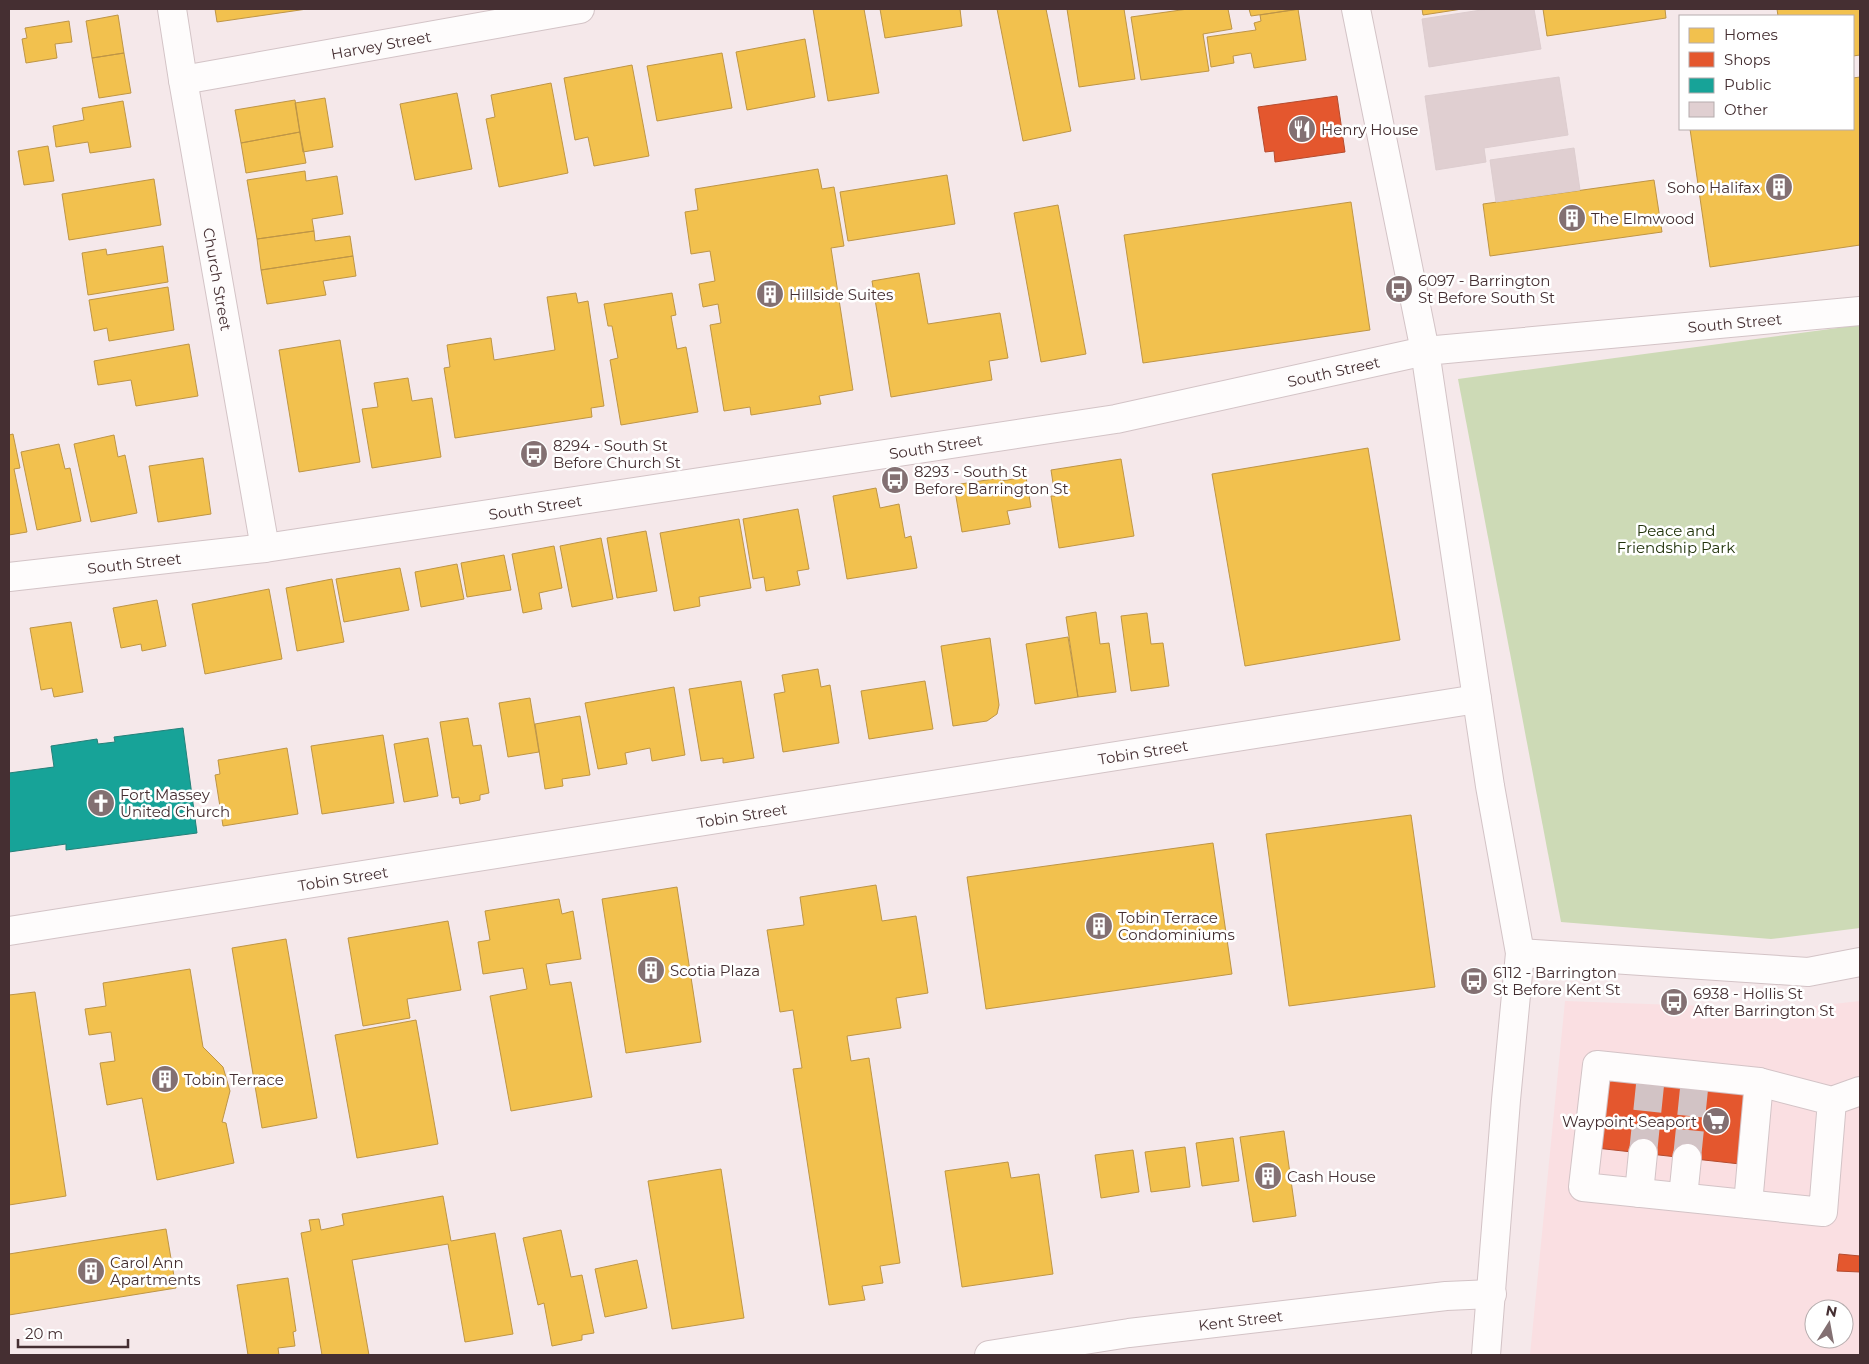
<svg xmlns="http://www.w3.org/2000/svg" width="1869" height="1364" font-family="Montserrat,sans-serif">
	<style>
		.built { fill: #fadfe2; fill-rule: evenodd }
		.green { fill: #cddab6 }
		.homes { fill: #f2c14e; stroke: #be9546 }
		.shops { fill: #e4572e; stroke: #b44b2f }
		.public { fill: #17a398; stroke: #258079 }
		.building { fill: #e0cfd1; stroke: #ddcdcf }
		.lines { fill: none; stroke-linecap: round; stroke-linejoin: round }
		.minor-tunnel { stroke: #d2c3c5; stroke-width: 28; stroke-dasharray: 28 14; stroke-linecap: butt }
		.minor-casing { stroke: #d3c3c6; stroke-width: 30 }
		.major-casing { stroke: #d3c3c6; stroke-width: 30 }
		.minor { stroke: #fefcfc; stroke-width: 28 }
		.major { stroke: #fefcfc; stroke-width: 28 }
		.labels { text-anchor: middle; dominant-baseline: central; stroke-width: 5; stroke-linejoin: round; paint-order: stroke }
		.street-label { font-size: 15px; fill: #452f32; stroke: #fff }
		.poi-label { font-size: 15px; fill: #452f32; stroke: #fff; text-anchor: start }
		.park-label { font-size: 15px; fill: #20320a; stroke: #fff }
	</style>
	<rect width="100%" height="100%" fill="#f5e8ea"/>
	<!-- built -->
	<path class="built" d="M 1565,1001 L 1789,1009 L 1860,1001 L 1860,1355 L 1530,1355 ZM 1814,1309 L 1844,1309 L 1844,1339 L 1814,1339 Z"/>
	<!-- green -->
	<path class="green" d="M 1860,325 L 1860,928 L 1771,939 L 1561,922 L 1458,379 Z"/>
	<!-- homes -->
	<path class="homes" d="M 215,9 L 307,9 L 217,22 Z
		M 813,9 L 864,9 L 879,93 L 828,101 Z
		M 880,9 L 960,9 L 962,26 L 885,38 Z
		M 997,9 L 1046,9 L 1071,131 L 1023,141 Z
		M 1067,9 L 1124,9 L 1135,79 L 1079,87 Z
		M 1188,9 L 1228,9 L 1232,29 L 1203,34 L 1209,71 L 1141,80 L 1131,17 Z
		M 1249,9 L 1301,9 L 1251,16 Z
		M 1298,9 L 1306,60 L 1254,68 L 1251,53 L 1233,56 L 1234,63 L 1211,67 L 1207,37 L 1256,30 L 1254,23 L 1261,21 L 1260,15 Z
		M 1422,9 L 1462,9 L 1423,15 Z
		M 1543,9 L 1665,9 L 1666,18 L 1547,36 Z
		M 1777,9 L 1860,9 L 1860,55 L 1853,56 L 1853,16 L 1778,16 Z
		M 118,15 L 124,53 L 92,58 L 86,21 Z
		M 69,21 L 72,42 L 55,44 L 57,58 L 26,63 L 22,39 L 27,38 L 25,28 Z
		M 805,39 L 815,97 L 747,110 L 736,52 Z
		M 124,53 L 131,93 L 99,98 L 92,58 Z
		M 722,53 L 732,108 L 657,121 L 647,66 Z
		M 632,65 L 649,156 L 594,166 L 588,137 L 575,140 L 564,78 Z
		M 1860,77 L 1860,245 L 1710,267 L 1690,129 L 1853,129 L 1853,78 Z
		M 551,83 L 568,173 L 499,187 L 486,119 L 495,117 L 491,95 Z
		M 457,93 L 472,169 L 415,180 L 400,104 Z
		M 325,98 L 333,147 L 303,152 L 295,103 Z
		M 295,100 L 300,132 L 241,143 L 235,110 Z
		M 123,101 L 131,147 L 90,153 L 88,142 L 56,147 L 53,126 L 84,120 L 82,108 Z
		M 300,132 L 306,163 L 246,173 L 241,143 Z
		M 48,146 L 54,181 L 24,185 L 18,151 Z
		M 818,169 L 822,189 L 834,187 L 844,246 L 831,248 L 853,390 L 819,396 L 821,404 L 751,415 L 750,407 L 724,411 L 710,325 L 721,323 L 718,304 L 703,307 L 699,284 L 715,281 L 710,251 L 691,254 L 685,212 L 698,210 L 695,189 Z
		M 305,171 L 306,181 L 337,176 L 343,214 L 312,219 L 314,231 L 257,239 L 247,180 Z
		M 947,175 L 955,224 L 848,241 L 840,192 Z
		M 154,179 L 161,225 L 69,240 L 62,194 Z
		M 1654,180 L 1662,232 L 1490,256 L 1483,204 Z
		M 1351,202 L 1370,330 L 1143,363 L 1124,235 Z
		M 1058,205 L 1086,354 L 1041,362 L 1014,213 Z
		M 314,231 L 315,241 L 350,236 L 353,256 L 261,270 L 257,239 Z
		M 163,246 L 168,282 L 88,295 L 82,253 L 106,249 L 107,255 Z
		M 353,256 L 356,276 L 323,281 L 326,295 L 267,304 L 261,270 Z
		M 919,273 L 928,324 L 1000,313 L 1008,358 L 989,361 L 992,380 L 891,397 L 872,281 Z
		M 168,287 L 174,330 L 109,341 L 107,328 L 94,331 L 89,300 Z
		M 576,293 L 578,303 L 588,301 L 604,406 L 591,408 L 592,417 L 455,438 L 444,368 L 450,367 L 447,345 L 491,338 L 494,360 L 555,350 L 547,297 Z
		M 672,293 L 676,315 L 671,316 L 677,349 L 686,347 L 698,412 L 621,425 L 610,360 L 618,358 L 612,326 L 608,326 L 604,304 Z
		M 340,340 L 360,462 L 299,472 L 279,350 Z
		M 189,344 L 198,396 L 136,406 L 131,380 L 98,385 L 94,361 Z
		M 408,378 L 412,401 L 432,398 L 441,457 L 372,468 L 362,409 L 378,407 L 374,383 Z
		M 13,434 L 20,468 L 14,469 L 27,532 L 9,535 L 9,435 Z
		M 114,435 L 118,457 L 125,455 L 137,513 L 91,522 L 74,444 Z
		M 59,444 L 65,469 L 70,468 L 81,521 L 37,530 L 21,452 Z
		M 1368,448 L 1400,640 L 1245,666 L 1212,474 Z
		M 203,458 L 211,514 L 158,522 L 149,466 Z
		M 1121,459 L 1134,536 L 1059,548 L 1051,496 L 1055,496 L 1051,470 Z
		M 1026,477 L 1031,507 L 1007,511 L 1010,524 L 962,532 L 954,485 L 1000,478 L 1001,481 Z
		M 876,488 L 880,508 L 899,504 L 905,538 L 911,536 L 917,568 L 847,579 L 833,496 Z
		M 798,509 L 809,569 L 797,571 L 800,585 L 766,591 L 764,577 L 753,579 L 743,519 Z
		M 739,519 L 751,588 L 699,597 L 700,606 L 674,611 L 660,533 Z
		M 646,531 L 657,591 L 617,598 L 607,538 Z
		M 601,538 L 613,599 L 572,607 L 560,546 Z
		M 554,546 L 562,588 L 539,593 L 542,609 L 523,613 L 512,554 Z
		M 504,555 L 511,590 L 467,597 L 461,563 Z
		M 457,564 L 464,599 L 421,607 L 415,572 Z
		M 400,568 L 409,610 L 344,622 L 336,579 Z
		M 332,579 L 344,642 L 297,651 L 286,588 Z
		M 269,589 L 282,659 L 205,674 L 192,604 Z
		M 157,600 L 166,646 L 142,651 L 141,644 L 121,648 L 113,608 Z
		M 1096,612 L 1100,644 L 1109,643 L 1116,692 L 1078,697 L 1066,617 Z
		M 1147,613 L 1151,644 L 1163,643 L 1169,686 L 1131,691 L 1121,616 Z
		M 71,622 L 83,692 L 54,697 L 52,688 L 41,690 L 30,628 Z
		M 1068,637 L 1078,697 L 1035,704 L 1026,644 Z
		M 990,638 L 999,705 L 997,714 L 987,721 L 953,726 L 941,646 Z
		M 818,669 L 821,687 L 830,685 L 839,743 L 783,752 L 774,694 L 785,692 L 782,675 Z
		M 741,681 L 754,758 L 723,763 L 723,758 L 701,761 L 689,689 Z
		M 925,681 L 933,729 L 869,739 L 861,691 Z
		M 674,687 L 685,755 L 652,761 L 650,748 L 625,753 L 627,764 L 598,769 L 585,703 Z
		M 530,698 L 539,752 L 508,757 L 499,703 Z
		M 580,716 L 590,775 L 562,779 L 563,786 L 545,789 L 535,724 Z
		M 468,718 L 473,746 L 481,745 L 489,793 L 480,795 L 480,800 L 460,804 L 459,797 L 452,798 L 440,722 Z
		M 383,735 L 394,803 L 322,814 L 311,746 Z
		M 428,738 L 438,796 L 404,802 L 394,744 Z
		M 287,748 L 298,814 L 223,826 L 215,775 L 220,774 L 218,760 Z
		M 1411,815 L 1435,987 L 1289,1006 L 1266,834 Z
		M 1213,843 L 1232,974 L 986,1009 L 967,877 Z
		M 876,885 L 882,921 L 916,916 L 928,993 L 896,998 L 901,1028 L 847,1036 L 851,1061 L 869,1058 L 900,1263 L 880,1266 L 883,1283 L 862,1286 L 865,1300 L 829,1305 L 793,1069 L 802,1068 L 793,1010 L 780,1012 L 767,930 L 804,925 L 800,897 Z
		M 677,887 L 701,1042 L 626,1053 L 602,899 Z
		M 559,899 L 562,914 L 573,911 L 581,959 L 546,964 L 550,985 L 571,982 L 592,1097 L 511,1111 L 490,996 L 527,989 L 523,968 L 483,974 L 478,942 L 490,940 L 485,911 Z
		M 448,921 L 461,990 L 407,999 L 410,1018 L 363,1026 L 348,938 Z
		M 286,939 L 317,1118 L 262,1128 L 232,948 Z
		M 190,969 L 203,1047 L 223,1067 L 230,1091 L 222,1122 L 226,1123 L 234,1163 L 157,1180 L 142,1098 L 107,1105 L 100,1063 L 115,1061 L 111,1032 L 89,1035 L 85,1009 L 106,1006 L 103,983 Z
		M 35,992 L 66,1196 L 9,1205 L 9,995 Z
		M 416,1020 L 438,1144 L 357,1158 L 335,1035 Z
		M 1284,1131 L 1296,1216 L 1253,1222 L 1240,1137 Z
		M 1233,1138 L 1239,1181 L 1202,1186 L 1196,1143 Z
		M 1185,1147 L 1190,1187 L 1151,1192 L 1145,1152 Z
		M 1133,1150 L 1139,1192 L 1101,1198 L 1095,1155 Z
		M 1008,1162 L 1011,1178 L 1039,1174 L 1053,1274 L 962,1287 L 945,1171 Z
		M 721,1169 L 744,1318 L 672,1329 L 648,1181 Z
		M 443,1196 L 451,1241 L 495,1233 L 513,1334 L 465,1342 L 448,1244 L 352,1260 L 369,1355 L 322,1355 L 301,1233 L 311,1231 L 309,1220 L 319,1219 L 321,1230 L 344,1225 L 342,1214 Z
		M 166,1229 L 176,1288 L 9,1315 L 9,1254 Z
		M 561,1230 L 571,1277 L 582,1275 L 594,1333 L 582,1335 L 582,1340 L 552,1346 L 544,1303 L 538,1305 L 523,1238 Z
		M 637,1260 L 647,1308 L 605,1317 L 595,1269 Z
		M 288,1278 L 296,1331 L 293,1332 L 295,1346 L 278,1348 L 279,1355 L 248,1355 L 237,1285 Z"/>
	<!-- shops -->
	<path class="shops" d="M 1337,96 L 1345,152 L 1275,162 L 1274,151 L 1265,152 L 1258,107 Z
		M 1604,1079 L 1747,1095 L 1740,1164 L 1596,1148 Z
		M 1839,1254 L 1860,1256 L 1860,1272 L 1837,1271 Z"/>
	<!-- public -->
	<path class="public" d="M 183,728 L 197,833 L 66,850 L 66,844 L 9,852 L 9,773 L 54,767 L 51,746 L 97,739 L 98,744 L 115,742 L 114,737 Z"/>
	<!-- building -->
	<path class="building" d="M 1488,9 L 1534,9 L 1541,49 L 1429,67 L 1422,19 Z
		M 1559,77 L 1568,135 L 1484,148 L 1486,162 L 1436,170 L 1425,96 Z
		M 1574,148 L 1580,190 L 1496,202 L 1490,160 Z"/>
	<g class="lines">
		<!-- minor-tunnel -->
		<path class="minor-tunnel" d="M 1643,1153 L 1650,1085
			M 1687,1158 L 1694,1089"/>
		<!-- minor casing -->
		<g class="minor-casing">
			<g id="minor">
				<path id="s1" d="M 172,9 L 183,80 L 265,548"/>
				<path id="s2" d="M 183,80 L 580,9"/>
				<path id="s3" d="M 9,931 L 1477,699"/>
				<path d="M 1520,953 L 1808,972 L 1860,962"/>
				<path d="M 1832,1101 L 1823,1212 L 1583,1187 L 1597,1065 L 1759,1082 L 1832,1101 L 1860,1091"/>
				<path d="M 1639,1193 L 1643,1153"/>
				<path d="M 1683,1197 L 1687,1158"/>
				<path d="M 1748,1204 L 1759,1082"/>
				<path id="s4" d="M 989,1355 L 1129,1333 L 1446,1296 L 1492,1294"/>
				<path id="s5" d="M 1486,1355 L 1506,1100 L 1520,953 L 1490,786 L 1425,351 L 1860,311"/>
			</g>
		</g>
		<!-- major casing -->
		<g class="major-casing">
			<g id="major">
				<path id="s6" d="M 9,577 L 265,548 L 1116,419 L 1425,351 L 1356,9"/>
			</g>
		</g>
		<!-- minor -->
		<use href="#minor" class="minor"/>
		<!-- major -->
		<use href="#major" class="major"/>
	</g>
	<!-- icons -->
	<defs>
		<g id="restaurant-disc" transform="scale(1.4375)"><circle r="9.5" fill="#837072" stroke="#fff"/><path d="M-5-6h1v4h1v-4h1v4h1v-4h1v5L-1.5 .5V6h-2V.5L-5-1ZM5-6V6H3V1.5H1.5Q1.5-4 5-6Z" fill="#fff"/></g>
		<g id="building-disc" transform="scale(1.4375)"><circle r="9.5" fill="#837072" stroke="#fff"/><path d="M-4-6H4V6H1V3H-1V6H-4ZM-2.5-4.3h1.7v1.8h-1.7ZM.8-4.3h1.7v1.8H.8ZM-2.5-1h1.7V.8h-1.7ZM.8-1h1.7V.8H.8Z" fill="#fff"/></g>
		<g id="bus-disc" transform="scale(1.4375)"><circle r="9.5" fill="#837072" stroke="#fff"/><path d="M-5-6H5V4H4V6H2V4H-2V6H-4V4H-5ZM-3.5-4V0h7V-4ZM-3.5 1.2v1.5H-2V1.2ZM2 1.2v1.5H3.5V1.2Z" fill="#fff"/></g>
		<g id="church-disc" transform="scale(1.4375)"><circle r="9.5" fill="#837072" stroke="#fff"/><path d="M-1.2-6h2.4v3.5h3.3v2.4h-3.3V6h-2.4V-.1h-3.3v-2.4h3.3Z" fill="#fff"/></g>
		<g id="supermarket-disc" transform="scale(1.4375)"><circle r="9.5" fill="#837072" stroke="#fff"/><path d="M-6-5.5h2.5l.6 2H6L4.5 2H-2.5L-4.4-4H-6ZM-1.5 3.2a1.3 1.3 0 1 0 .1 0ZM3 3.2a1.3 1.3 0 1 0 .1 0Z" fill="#fff"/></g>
	</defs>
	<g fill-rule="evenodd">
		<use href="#restaurant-disc" x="1302" y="129"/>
		<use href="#building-disc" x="1779" y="187"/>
		<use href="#building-disc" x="1572" y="218"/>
		<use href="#bus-disc" x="1399" y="289"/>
		<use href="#building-disc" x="770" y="294"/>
		<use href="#bus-disc" x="534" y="454"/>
		<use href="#bus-disc" x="895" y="480"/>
		<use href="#church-disc" x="101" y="803"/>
		<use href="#building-disc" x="1099" y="926"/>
		<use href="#building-disc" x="651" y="970"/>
		<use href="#bus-disc" x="1474" y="981"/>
		<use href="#bus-disc" x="1674" y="1002"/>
		<use href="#building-disc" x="165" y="1079"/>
		<use href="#supermarket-disc" x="1716" y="1121"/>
		<use href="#building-disc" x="1268" y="1176"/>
		<use href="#building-disc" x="91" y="1271"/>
	</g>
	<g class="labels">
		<!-- street labels -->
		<g class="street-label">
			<text stroke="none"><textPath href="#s2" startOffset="201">Harvey Street</textPath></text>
			<text stroke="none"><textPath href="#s1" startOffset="274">Church Street</textPath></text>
			<text stroke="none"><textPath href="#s5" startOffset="1324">South Street</textPath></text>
			<text stroke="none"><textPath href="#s6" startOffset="1341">South Street</textPath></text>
			<text stroke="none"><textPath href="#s6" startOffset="936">South Street</textPath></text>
			<text stroke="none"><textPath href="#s6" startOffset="531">South Street</textPath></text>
			<text stroke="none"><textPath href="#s6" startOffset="126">South Street</textPath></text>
			<text stroke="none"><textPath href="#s3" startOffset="1148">Tobin Street</textPath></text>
			<text stroke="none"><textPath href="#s3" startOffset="742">Tobin Street</textPath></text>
			<text stroke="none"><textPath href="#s3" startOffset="338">Tobin Street</textPath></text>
			<text stroke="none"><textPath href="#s4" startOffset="254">Kent Street</textPath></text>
		</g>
		<!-- poi labels -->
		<g class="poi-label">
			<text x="1321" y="129">Henry House</text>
			<text x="1760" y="187" text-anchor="end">Soho Halifax</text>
			<text x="1591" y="218">The Elmwood</text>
			<text x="1418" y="280">6097 - Barrington<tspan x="1418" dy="17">St Before South St</tspan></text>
			<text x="789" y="294">Hillside Suites</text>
			<text x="553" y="445">8294 - South St<tspan x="553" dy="17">Before Church St</tspan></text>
			<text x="914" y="471">8293 - South St<tspan x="914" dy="17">Before Barrington St</tspan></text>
			<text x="120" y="794">Fort Massey<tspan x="120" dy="17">United Church</tspan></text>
			<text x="1118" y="917">Tobin Terrace<tspan x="1118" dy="17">Condominiums</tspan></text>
			<text x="670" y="970">Scotia Plaza</text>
			<text x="1493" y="972">6112 - Barrington<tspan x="1493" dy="17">St Before Kent St</tspan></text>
			<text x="1693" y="993">6938 - Hollis St<tspan x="1693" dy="17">After Barrington St</tspan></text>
			<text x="184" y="1079">Tobin Terrace</text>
			<text x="1697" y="1121" text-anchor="end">Waypoint Seaport</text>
			<text x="1287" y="1176">Cash House</text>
			<text x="110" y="1262">Carol Ann<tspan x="110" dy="17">Apartments</tspan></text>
		</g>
		<!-- park labels -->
		<g class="park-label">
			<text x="1676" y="530">Peace and<tspan x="1676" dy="17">Friendship Park</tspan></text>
		</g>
	</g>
	<!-- border -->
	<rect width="1869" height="1364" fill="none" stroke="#452f32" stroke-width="20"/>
	<!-- legend -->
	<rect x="1679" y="15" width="175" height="115" fill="#ffffff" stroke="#b5acad"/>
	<rect x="1689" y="28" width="25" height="15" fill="#f2c14e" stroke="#b5acad"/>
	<text x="1724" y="40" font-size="15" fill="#452f32">Homes</text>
	<rect x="1689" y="52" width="25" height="15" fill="#e4572e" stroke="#b5acad"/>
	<text x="1724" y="65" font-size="15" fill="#452f32">Shops</text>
	<rect x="1689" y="78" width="25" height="15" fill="#17a398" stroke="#b5acad"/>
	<text x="1724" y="90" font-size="15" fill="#452f32">Public</text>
	<rect x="1689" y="102" width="25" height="15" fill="#e0cfd1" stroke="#b5acad"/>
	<text x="1724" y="115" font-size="15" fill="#452f32">Other</text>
	<!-- north arrow -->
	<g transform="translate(1829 1324) rotate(11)"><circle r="24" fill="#ffffff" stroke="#b5acad"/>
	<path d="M0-4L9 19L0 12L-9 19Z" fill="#837072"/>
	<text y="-8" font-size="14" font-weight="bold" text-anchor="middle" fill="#452f32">N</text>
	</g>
	<!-- scale -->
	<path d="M18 1339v8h110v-8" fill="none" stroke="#452f32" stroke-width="2.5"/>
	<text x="25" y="1339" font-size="15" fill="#452f32" stroke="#ffffff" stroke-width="4" paint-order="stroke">20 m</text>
</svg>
